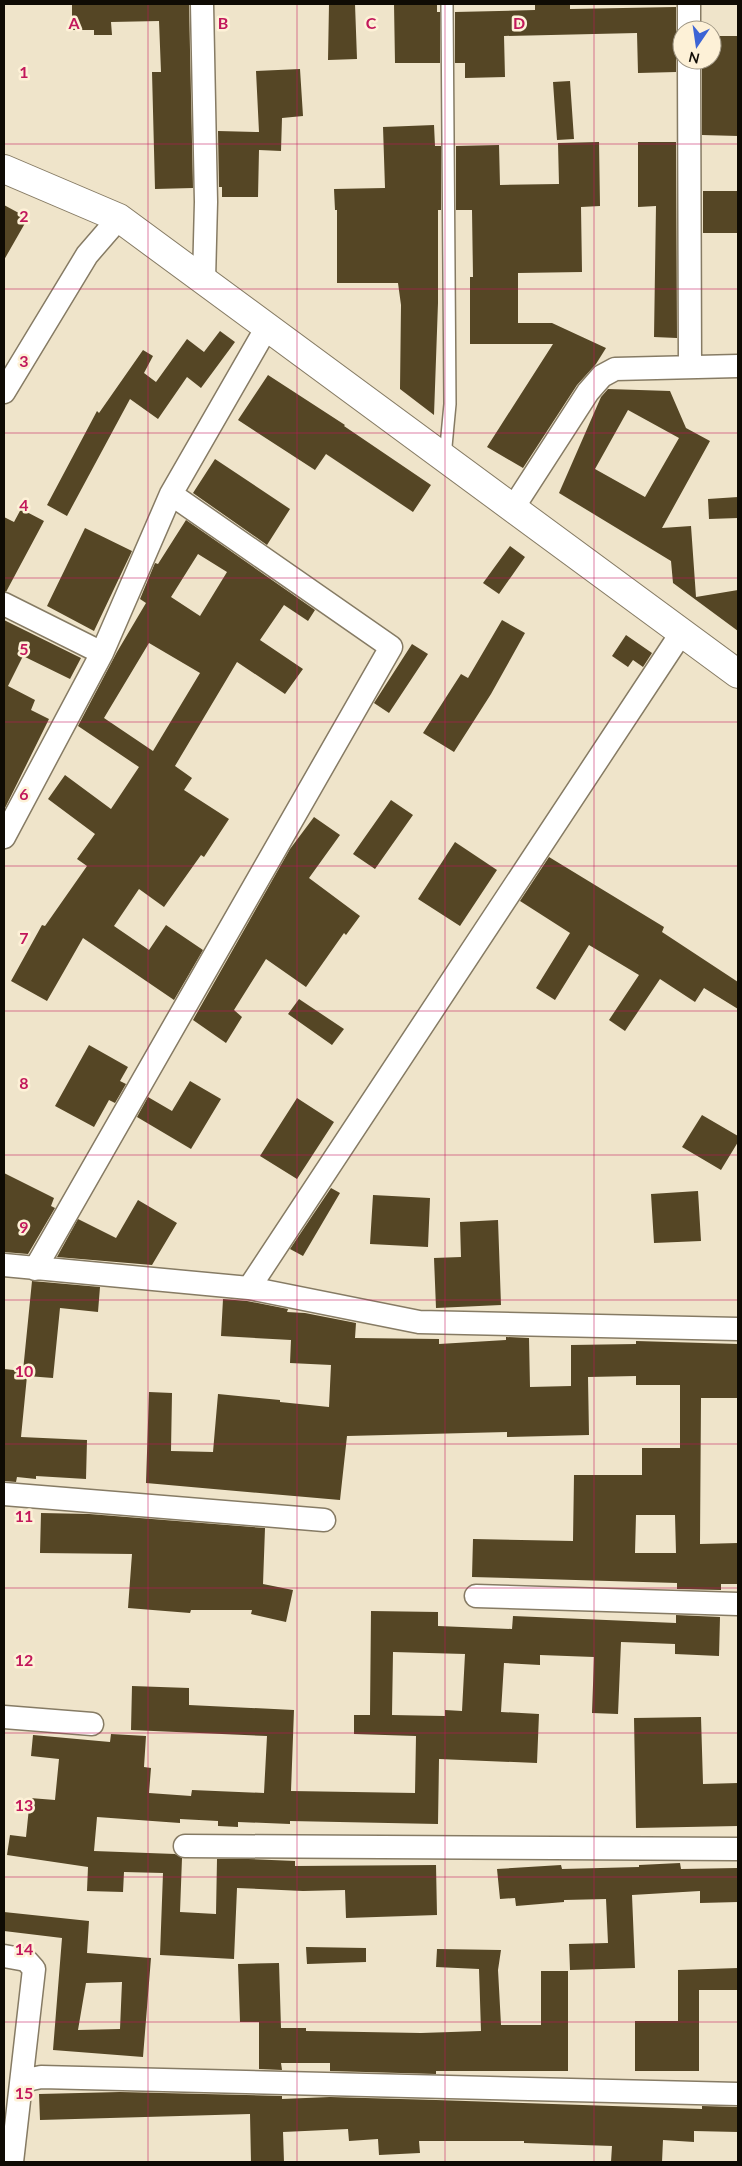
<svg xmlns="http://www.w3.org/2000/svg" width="742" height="2166" font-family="Lato,sans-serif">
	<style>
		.building { fill: #554625; fill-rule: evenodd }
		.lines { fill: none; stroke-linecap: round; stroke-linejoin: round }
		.service-casing { stroke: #867b64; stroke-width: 14 }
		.minor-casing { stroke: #867b64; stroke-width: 25 }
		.tertiary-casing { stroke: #867b64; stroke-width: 30 }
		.service { stroke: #fff; stroke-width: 11 }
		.minor { stroke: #fff; stroke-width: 22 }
		.tertiary { stroke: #fff; stroke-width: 28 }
		.grid { fill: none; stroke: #c2185b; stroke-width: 1; stroke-opacity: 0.55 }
		.grid-label { font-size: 16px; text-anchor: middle; font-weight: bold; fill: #c2185b; stroke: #fdf1d7; stroke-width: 5; stroke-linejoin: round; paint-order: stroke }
	</style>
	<rect width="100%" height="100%" fill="#efe4ca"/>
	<!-- building -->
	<path class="building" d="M 72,4 L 189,4 L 193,188 L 155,189 L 152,72 L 161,72 L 159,21 L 111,22 L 112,35 L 94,35 L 94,30 L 72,30 Z
		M 329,4 L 355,4 L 357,59 L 328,60 Z
		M 394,4 L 437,4 L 437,12 L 440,12 L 440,63 L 395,63 Z
		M 535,4 L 570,4 L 570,9 L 676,7 L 676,30 L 682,41 L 682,49 L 676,60 L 676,72 L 638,73 L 637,33 L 504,36 L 505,77 L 465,78 L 465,63 L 455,63 L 455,12 L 535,10 Z
		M 712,36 L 738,36 L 738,136 L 702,135 L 702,60 L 712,60 Z
		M 300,69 L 303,116 L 282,118 L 281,151 L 259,150 L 258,197 L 222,197 L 222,187 L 219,187 L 218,131 L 259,132 L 256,71 Z
		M 570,81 L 574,139 L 557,140 L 553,82 Z
		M 434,125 L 435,146 L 441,146 L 441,210 L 438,210 L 438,303 L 434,415 L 400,389 L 401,305 L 398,283 L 337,283 L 337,210 L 335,210 L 334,189 L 385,188 L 383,127 Z
		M 599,142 L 600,206 L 581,207 L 582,272 L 518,273 L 518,323 L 552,323 L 606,348 L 596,364 L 577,385 L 523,468 L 487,447 L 553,344 L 470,344 L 470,277 L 473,277 L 472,210 L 456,210 L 456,146 L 499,145 L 500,185 L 559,184 L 558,143 Z
		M 638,142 L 676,142 L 677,338 L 654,337 L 656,206 L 638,207 Z
		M 703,191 L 738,191 L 738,233 L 703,233 Z
		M 4,205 L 28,218 L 4,260 Z
		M 220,331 L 235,342 L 201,388 L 187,377 L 158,419 L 130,399 L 67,516 L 47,505 L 97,411 L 99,413 L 143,350 L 153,356 L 144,373 L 156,382 L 187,339 L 204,352 Z
		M 268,375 L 345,425 L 344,426 L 431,485 L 413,512 L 326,454 L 315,470 L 238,420 Z
		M 608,389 L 670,391 L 686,428 L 710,441 L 662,528 L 691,526 L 696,597 L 738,590 L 738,631 L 673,583 L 671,561 L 559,493 L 601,397 ZM 628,410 L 679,438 L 645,497 L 595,469 Z
		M 215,459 L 290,509 L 267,545 L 193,493 Z
		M 738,497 L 738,518 L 709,519 L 708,499 Z
		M 21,509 L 44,521 L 6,592 L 4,591 L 4,517 L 14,522 Z
		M 186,520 L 315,610 L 308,621 L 284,605 L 260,640 L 303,669 L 285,694 L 237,662 L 175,766 L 192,778 L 184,790 L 229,819 L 204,857 L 201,855 L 164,907 L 139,889 L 114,926 L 149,950 L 166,925 L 203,950 L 174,1000 L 83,938 L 47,1001 L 11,981 L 42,925 L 45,926 L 87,866 L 77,859 L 95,834 L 48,799 L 65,775 L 111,809 L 139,767 L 78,726 L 117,652 L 146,603 L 140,599 L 155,563 L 158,564 ZM 198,554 L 227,572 L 200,616 L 171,597 ZM 149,643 L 200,673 L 153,751 L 104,718 Z
		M 85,528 L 132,551 L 94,631 L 47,606 Z
		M 510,546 L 525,557 L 499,594 L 483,583 Z
		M 4,620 L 81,658 L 70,679 L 23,656 L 8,686 L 35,700 L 31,710 L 49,719 L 4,810 Z
		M 502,620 L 525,633 L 491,694 L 454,752 L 423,733 L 461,674 L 468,678 Z
		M 626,635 L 652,653 L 643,667 L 633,660 L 628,667 L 612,656 Z
		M 412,644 L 428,654 L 389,713 L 374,703 Z
		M 391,800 L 413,815 L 375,869 L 353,854 Z
		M 314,817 L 340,835 L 309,878 L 360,916 L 346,935 L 344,933 L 306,987 L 266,959 L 234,1010 L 242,1017 L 226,1043 L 193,1020 L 290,849 Z
		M 455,842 L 497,870 L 460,926 L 418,899 Z
		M 549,857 L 664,927 L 662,932 L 738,982 L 738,1009 L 704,988 L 695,1002 L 660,979 L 625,1031 L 609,1020 L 639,975 L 589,945 L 555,1000 L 536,988 L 570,933 L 520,901 Z
		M 299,999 L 344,1029 L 332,1045 L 288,1014 Z
		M 89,1045 L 128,1067 L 120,1081 L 126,1084 L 115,1103 L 109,1100 L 94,1127 L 55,1106 Z
		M 190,1081 L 221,1099 L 191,1149 L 137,1117 L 148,1097 L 172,1111 Z
		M 297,1098 L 334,1122 L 297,1179 L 260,1156 Z
		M 702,1115 L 738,1136 L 738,1142 L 721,1170 L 682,1147 Z
		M 4,1173 L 54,1198 L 51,1206 L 55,1208 L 28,1254 L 4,1252 Z
		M 331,1188 L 340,1193 L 303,1256 L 290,1249 Z
		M 698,1191 L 701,1241 L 654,1243 L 651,1194 Z
		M 373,1195 L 430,1198 L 428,1247 L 370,1244 Z
		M 138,1200 L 177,1223 L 152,1265 L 57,1257 L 78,1219 L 116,1238 Z
		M 498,1220 L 501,1305 L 436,1308 L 434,1258 L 461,1257 L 460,1222 Z
		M 32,1281 L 100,1287 L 98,1312 L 60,1308 L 53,1378 L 27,1376 L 21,1437 L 87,1440 L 86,1479 L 36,1476 L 36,1479 L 17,1477 L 16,1482 L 4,1481 L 4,1369 L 23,1371 Z
		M 223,1299 L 247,1301 L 288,1309 L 287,1312 L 305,1313 L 356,1323 L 355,1338 L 439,1339 L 439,1344 L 506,1340 L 506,1337 L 529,1338 L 530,1387 L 571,1386 L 571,1345 L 636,1344 L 636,1341 L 738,1344 L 738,1398 L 701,1398 L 700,1544 L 738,1543 L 738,1584 L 721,1584 L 721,1590 L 677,1589 L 677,1583 L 472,1577 L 473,1539 L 573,1541 L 574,1475 L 642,1475 L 642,1448 L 680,1448 L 680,1385 L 636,1385 L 636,1376 L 588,1377 L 589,1435 L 507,1437 L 507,1432 L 347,1436 L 340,1500 L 146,1483 L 149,1392 L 172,1393 L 171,1451 L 213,1452 L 218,1394 L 280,1400 L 280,1402 L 329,1407 L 331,1365 L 290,1363 L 291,1340 L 221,1336 ZM 636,1515 L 675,1515 L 676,1553 L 635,1553 Z
		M 41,1513 L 89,1514 L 265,1528 L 263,1584 L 293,1590 L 286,1622 L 251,1614 L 252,1610 L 191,1610 L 190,1613 L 128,1608 L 132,1554 L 40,1553 Z
		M 371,1611 L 438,1612 L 438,1626 L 512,1629 L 513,1616 L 676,1623 L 676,1615 L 720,1617 L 719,1656 L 675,1654 L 675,1644 L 621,1642 L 618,1714 L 592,1713 L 594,1657 L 540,1655 L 540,1665 L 504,1663 L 501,1712 L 539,1714 L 537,1763 L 439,1759 L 438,1824 L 290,1821 L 290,1824 L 238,1822 L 238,1827 L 218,1826 L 218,1821 L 180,1819 L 180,1823 L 97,1817 L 94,1851 L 175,1854 L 182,1858 L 180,1912 L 216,1914 L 217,1859 L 248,1859 L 295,1861 L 295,1866 L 436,1865 L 437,1915 L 346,1918 L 345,1890 L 303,1891 L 237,1888 L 234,1959 L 160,1955 L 163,1873 L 124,1872 L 123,1892 L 87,1891 L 88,1867 L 7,1855 L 10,1835 L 26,1837 L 30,1798 L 55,1800 L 59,1759 L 31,1756 L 33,1735 L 110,1742 L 111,1734 L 146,1736 L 144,1767 L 151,1768 L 149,1793 L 191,1796 L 192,1790 L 264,1793 L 267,1736 L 131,1730 L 132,1686 L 189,1688 L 189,1705 L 294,1710 L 291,1791 L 415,1793 L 416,1736 L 354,1734 L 354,1715 L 370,1715 ZM 393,1652 L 465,1654 L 462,1711 L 445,1710 L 445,1716 L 392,1715 Z
		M 701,1717 L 703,1784 L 738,1783 L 738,1826 L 636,1828 L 634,1718 Z
		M 680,1863 L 681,1869 L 738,1868 L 738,1902 L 700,1903 L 700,1891 L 632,1895 L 635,1968 L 570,1970 L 569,1944 L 608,1943 L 606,1899 L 564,1900 L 564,1902 L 516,1906 L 515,1898 L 500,1899 L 497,1869 L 561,1865 L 562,1869 L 639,1867 L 639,1865 Z
		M 4,1912 L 89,1921 L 87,1953 L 151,1958 L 143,2057 L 53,2050 L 62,1938 L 4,1931 ZM 122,1982 L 120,2029 L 78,2030 L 86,1983 Z
		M 306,1947 L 366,1948 L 366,1962 L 307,1964 Z
		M 437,1949 L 501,1950 L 498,1970 L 501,2025 L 541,2025 L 541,1971 L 568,1971 L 568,2071 L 436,2071 L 436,2074 L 330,2071 L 330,2063 L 281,2063 L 282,2070 L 259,2069 L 259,2022 L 240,2022 L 238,1964 L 279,1963 L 281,2028 L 306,2028 L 306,2031 L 421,2033 L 481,2031 L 479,1969 L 436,1967 Z
		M 738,1968 L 738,1990 L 699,1990 L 699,2071 L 635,2071 L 635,2021 L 678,2021 L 678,1970 Z
		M 120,2092 L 282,2096 L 282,2099 L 330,2097 L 436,2100 L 702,2109 L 702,2106 L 738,2107 L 738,2132 L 694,2131 L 694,2142 L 663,2140 L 662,2162 L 611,2162 L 612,2146 L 524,2143 L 524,2141 L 419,2141 L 420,2153 L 379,2155 L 378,2139 L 349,2141 L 348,2129 L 283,2132 L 284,2162 L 251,2162 L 250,2114 L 40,2120 L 39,2094 Z"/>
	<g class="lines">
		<!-- service casing -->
		<g class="service-casing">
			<path id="service" d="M 445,457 L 450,404 L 447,4"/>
		</g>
		<!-- minor casing -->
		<g class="minor-casing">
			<path id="minor" d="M 202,4 L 206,202 L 204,280
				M 689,4 L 689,30
				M 689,60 L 690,367
				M 4,392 L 87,255 L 119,218
				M 513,508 L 588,392 L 602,376 L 615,369 L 738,366
				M 4,604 L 102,653
				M 4,837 L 102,653 L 171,494 L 267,327
				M 4,1265 L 249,1288 L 419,1322 L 738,1329
				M 35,1269 L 391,647 L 171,494
				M 249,1288 L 682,632
				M 4,1494 L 324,1520
				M 476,1596 L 738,1604
				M 4,1717 L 92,1724
				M 185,1846 L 738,1849
				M 4,1956 L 26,1960 L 34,1969 L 12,2162
				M 22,2081 L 41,2077 L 738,2094"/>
		</g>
		<!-- tertiary casing -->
		<g class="tertiary-casing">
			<path id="tertiary" d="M 4,169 L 119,218 L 738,674"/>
		</g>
		<!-- service -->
		<use href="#service" class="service"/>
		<!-- minor -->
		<use href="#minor" class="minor"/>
		<!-- tertiary -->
		<use href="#tertiary" class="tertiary"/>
	</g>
	<!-- grid -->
	<path class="grid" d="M 148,4 L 148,2162M 297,4 L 297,2162M 445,4 L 445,2162M 594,4 L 594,2162M 4,144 L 738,144M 4,289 L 738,289M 4,433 L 738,433M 4,578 L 738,578M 4,722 L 738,722M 4,866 L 738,866M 4,1011 L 738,1011M 4,1155 L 738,1155M 4,1300 L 738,1300M 4,1444 L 738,1444M 4,1588 L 738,1588M 4,1733 L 738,1733M 4,1877 L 738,1877M 4,2022 L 738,2022"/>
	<g class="grid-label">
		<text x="74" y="29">A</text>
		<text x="223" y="29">B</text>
		<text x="371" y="29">C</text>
		<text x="519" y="29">D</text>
		<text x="24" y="78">1</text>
		<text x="24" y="222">2</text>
		<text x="24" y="367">3</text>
		<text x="24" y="511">4</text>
		<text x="24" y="655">5</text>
		<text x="24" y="800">6</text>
		<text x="24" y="944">7</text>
		<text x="24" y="1089">8</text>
		<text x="24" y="1233">9</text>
		<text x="24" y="1377">10</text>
		<text x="24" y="1522">11</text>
		<text x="24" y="1666">12</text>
		<text x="24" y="1811">13</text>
		<text x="24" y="1955">14</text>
		<text x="24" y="2099">15</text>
	</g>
	<!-- border -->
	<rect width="742" height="2166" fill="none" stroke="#0f0b04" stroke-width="10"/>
	<!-- north arrow -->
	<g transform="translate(697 45) rotate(193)"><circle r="24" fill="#fdf1d7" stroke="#9e9583"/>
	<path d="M0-4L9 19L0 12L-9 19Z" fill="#3c64d5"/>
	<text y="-8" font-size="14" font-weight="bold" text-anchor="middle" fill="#0f0b04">N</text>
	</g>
</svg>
